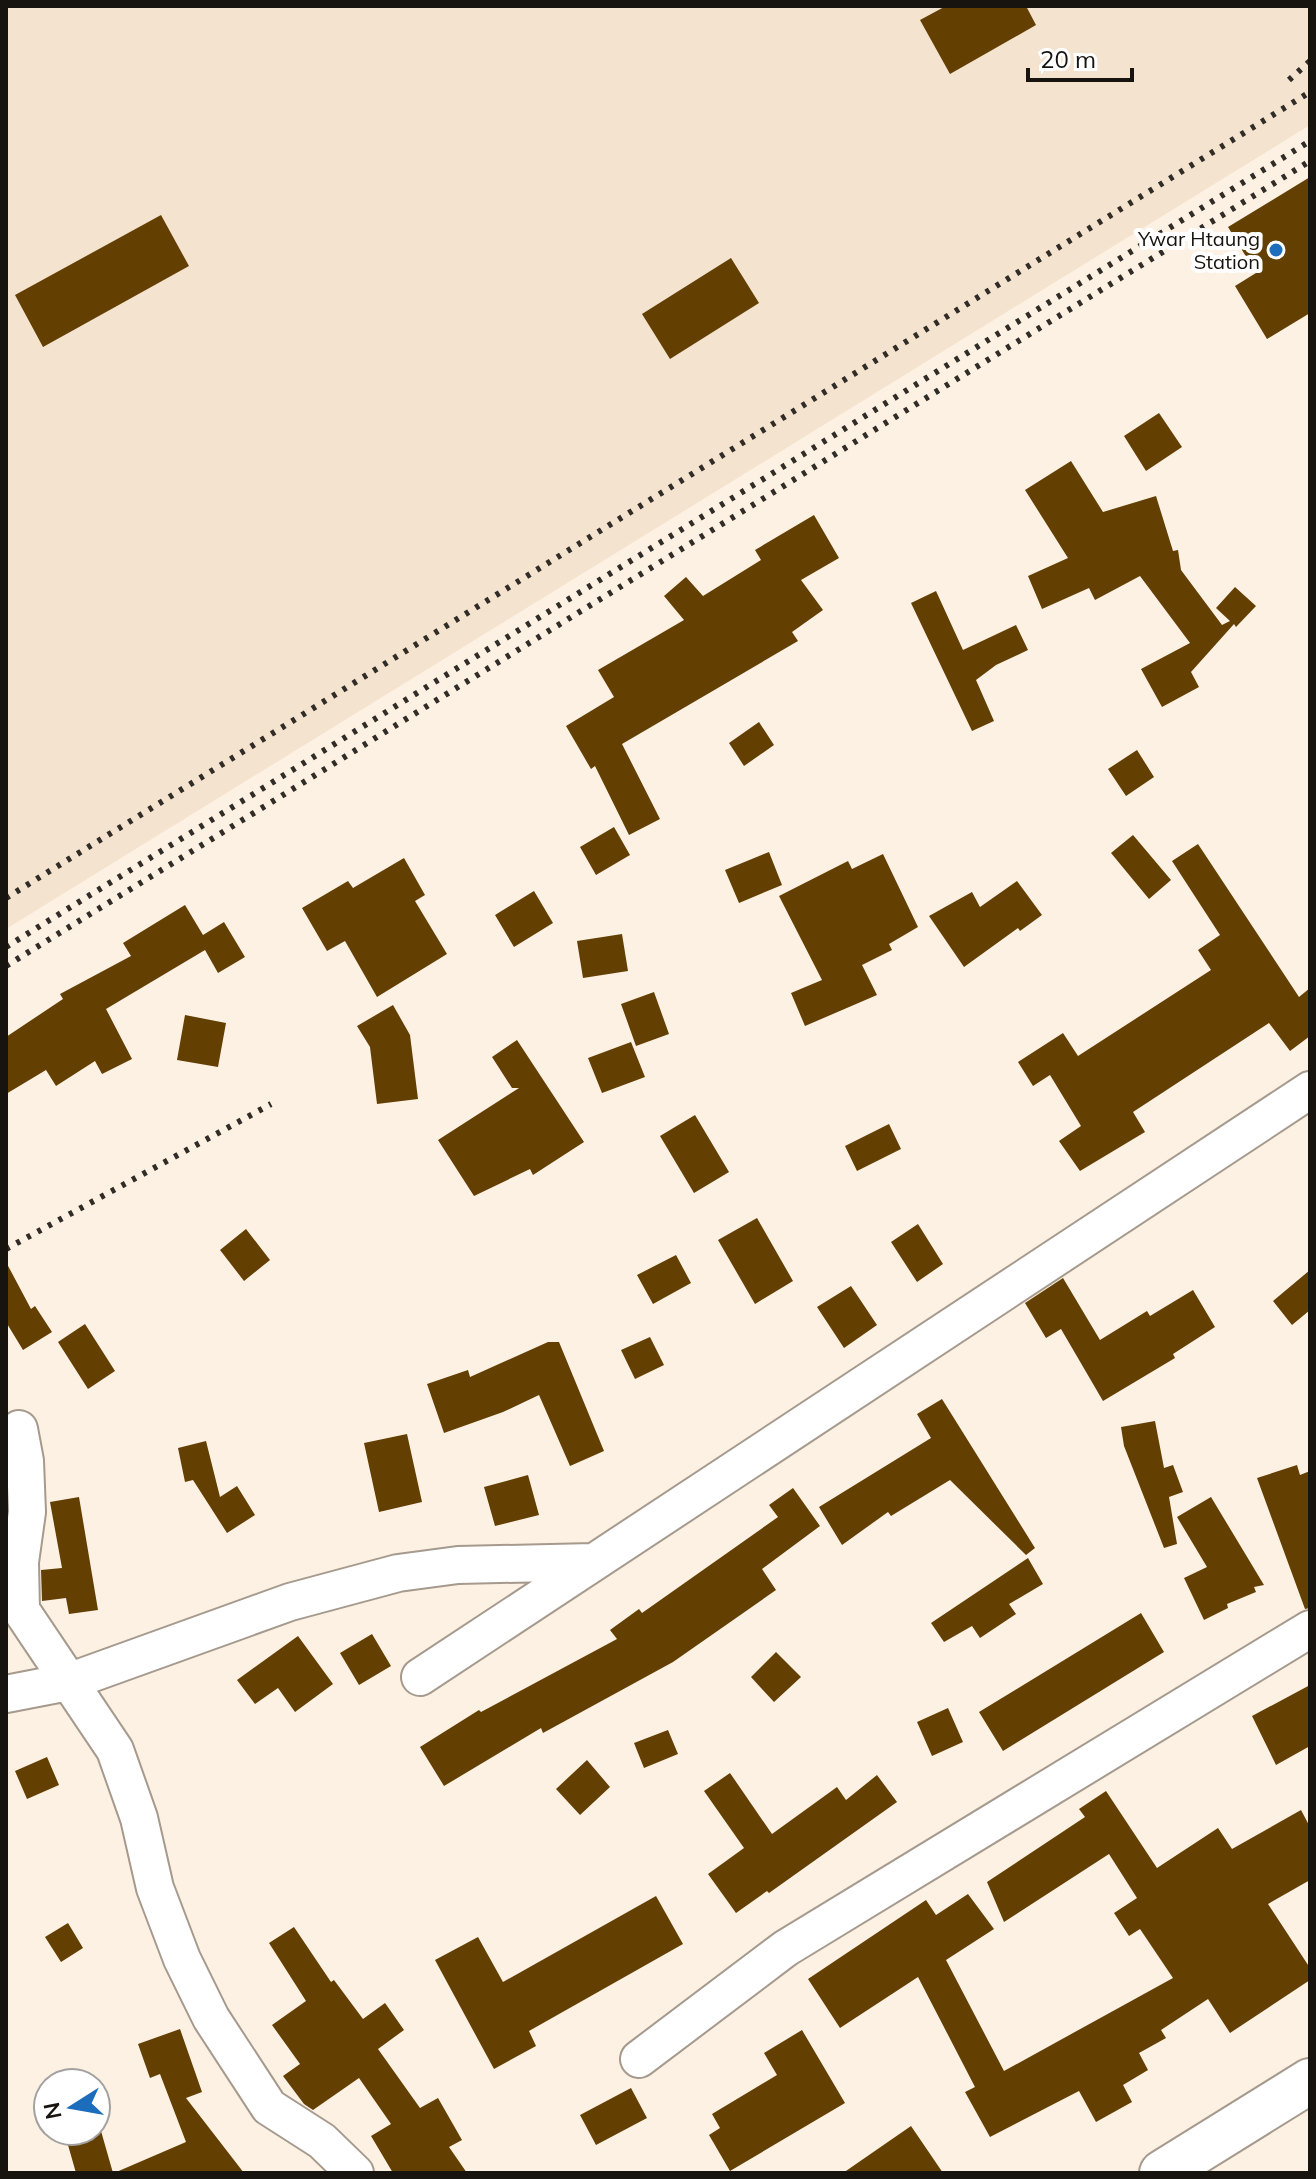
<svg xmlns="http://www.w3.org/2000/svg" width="1316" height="2179" font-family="Mulish,sans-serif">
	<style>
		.built { fill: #f4e3cf }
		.building { fill: #633f02 }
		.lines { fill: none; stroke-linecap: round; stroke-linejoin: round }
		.minor-casing { stroke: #a59a8d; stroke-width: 40 }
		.tertiary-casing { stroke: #a59a8d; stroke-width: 48 }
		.minor { stroke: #fff; stroke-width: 36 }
		.tertiary { stroke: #fff; stroke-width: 44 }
		.rail { stroke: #312c26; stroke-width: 6; stroke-dasharray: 4 8; stroke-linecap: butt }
		.poi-dot { fill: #1c6ebd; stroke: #fff; stroke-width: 3 }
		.labels { text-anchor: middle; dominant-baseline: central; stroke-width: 8; stroke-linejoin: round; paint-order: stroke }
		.poi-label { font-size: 20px; fill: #17130e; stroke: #fff; text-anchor: end }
	</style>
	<rect width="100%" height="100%" fill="#fdf1e3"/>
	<!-- built -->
	<path class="built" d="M 6,6 L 1310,6 L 1310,125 L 6,929 Z"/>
	<!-- building -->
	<path class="building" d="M 946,6 L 1026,6 L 1036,25 L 950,74 L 920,20 Z
		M 1310,177 L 1310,313 L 1267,339 L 1235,286 L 1256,273 L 1228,227 Z
		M 161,215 L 189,266 L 43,347 L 15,295 Z
		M 731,258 L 759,303 L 670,359 L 642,314 Z
		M 1159,413 L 1182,447 L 1146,471 L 1124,436 Z
		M 1071,461 L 1103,512 L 1156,496 L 1173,551 L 1178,550 L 1181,570 L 1222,625 L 1230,621 L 1216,608 L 1235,587 L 1256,606 L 1236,627 L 1234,624 L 1191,672 L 1199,687 L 1162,707 L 1141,669 L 1190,643 L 1140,576 L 1095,600 L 1089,588 L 1042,609 L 1028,576 L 1068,558 L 1025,490 Z
		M 814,515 L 839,558 L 801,580 L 823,610 L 792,632 L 798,641 L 622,744 L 660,819 L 629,835 L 595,766 L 591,769 L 566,726 L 614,697 L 598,670 L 684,620 L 664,596 L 686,577 L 703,596 L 761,560 L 755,550 Z
		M 936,591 L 963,650 L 1016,625 L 1028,650 L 996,665 L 976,680 L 994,721 L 972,731 L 911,603 Z
		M 759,722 L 774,745 L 744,766 L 729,743 Z
		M 1137,750 L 1154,777 L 1126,796 L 1108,769 Z
		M 614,827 L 630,855 L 596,875 L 580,847 Z
		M 1133,835 L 1171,880 L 1149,899 L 1111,853 Z
		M 1198,844 L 1299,997 L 1310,988 L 1310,1036 L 1290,1051 L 1269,1023 L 1133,1112 L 1145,1132 L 1080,1171 L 1059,1141 L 1081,1126 L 1050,1075 L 1033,1086 L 1018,1062 L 1063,1033 L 1078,1056 L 1211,970 L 1198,950 L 1220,935 L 1172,861 Z
		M 769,852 L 782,885 L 739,903 L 725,870 Z
		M 883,854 L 918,927 L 889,944 L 892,950 L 862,965 L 877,995 L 805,1026 L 791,993 L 822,980 L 779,896 L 848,861 L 852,869 Z
		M 404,858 L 425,895 L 415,901 L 447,954 L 377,997 L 345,941 L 327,951 L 302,908 L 348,881 L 353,888 Z
		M 1017,881 L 1042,915 L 1020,931 L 1018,928 L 964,967 L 929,916 L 972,892 L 980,907 Z
		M 534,891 L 553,923 L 514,947 L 495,915 Z
		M 185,905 L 203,935 L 224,922 L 245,957 L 218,973 L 205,950 L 106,1009 L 132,1059 L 102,1074 L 95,1061 L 56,1086 L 46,1070 L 6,1094 L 6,1037 L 63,999 L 60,994 L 131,956 L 123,943 Z
		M 622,934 L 628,971 L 583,978 L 577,941 Z
		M 654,992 L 669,1034 L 636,1046 L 621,1004 Z
		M 393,1005 L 410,1035 L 418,1099 L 377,1104 L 370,1047 L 357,1026 Z
		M 185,1015 L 226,1023 L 218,1067 L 177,1060 Z
		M 517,1040 L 584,1142 L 533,1175 L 530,1169 L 474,1196 L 438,1140 L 519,1088 L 512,1088 L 492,1057 Z
		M 631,1042 L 645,1077 L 602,1093 L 588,1058 Z
		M 695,1115 L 729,1172 L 694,1193 L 660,1136 Z
		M 889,1124 L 901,1149 L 857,1171 L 845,1146 Z
		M 757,1218 L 793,1281 L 755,1304 L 718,1240 Z
		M 918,1224 L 943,1264 L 917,1282 L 891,1242 Z
		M 246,1229 L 270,1260 L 244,1281 L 220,1250 Z
		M 676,1255 L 691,1283 L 653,1304 L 637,1275 Z
		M 6,1262 L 31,1309 L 35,1306 L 52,1332 L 23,1350 L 6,1322 Z
		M 1310,1270 L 1310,1310 L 1292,1325 L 1273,1301 Z
		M 1063,1278 L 1100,1340 L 1147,1311 L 1150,1316 L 1193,1290 L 1215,1327 L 1173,1354 L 1175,1358 L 1103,1401 L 1061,1329 L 1046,1338 L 1025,1303 Z
		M 851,1286 L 877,1325 L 844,1348 L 817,1307 Z
		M 85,1324 L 115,1371 L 88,1389 L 58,1342 Z
		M 650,1337 L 664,1365 L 635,1379 L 621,1350 Z
		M 548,1342 L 559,1342 L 604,1451 L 570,1466 L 539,1395 L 503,1412 L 444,1433 L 427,1384 L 468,1370 L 470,1377 Z
		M 942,1399 L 1035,1548 L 1026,1555 L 950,1480 L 891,1516 L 888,1512 L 842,1545 L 819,1507 L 931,1438 L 917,1414 Z
		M 1155,1421 L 1164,1468 L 1173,1465 L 1183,1492 L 1169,1497 L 1177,1544 L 1164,1548 L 1124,1446 L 1121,1427 Z
		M 407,1434 L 422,1502 L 379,1512 L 364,1443 Z
		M 206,1441 L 220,1497 L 237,1486 L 255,1515 L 227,1533 L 193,1480 L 185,1482 L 178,1448 Z
		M 1297,1465 L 1300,1475 L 1310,1471 L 1310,1608 L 1305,1609 L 1257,1478 Z
		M 528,1475 L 539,1515 L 495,1526 L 484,1487 Z
		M 793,1488 L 820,1526 L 762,1569 L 776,1590 L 673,1662 L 543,1733 L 541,1728 L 444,1786 L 420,1747 L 479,1710 L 481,1712 L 617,1639 L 610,1630 L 639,1609 L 642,1613 L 778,1517 L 769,1505 Z
		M 79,1497 L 98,1610 L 69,1614 L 66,1598 L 42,1601 L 41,1570 L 62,1568 L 50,1502 Z
		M 1211,1497 L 1264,1585 L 1254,1587 L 1256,1592 L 1227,1604 L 1228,1608 L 1204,1620 L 1184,1578 L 1207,1567 L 1177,1517 Z
		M 1028,1558 L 1043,1584 L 1009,1604 L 1016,1614 L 980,1638 L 972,1626 L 944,1642 L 931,1623 Z
		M 1141,1613 L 1164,1652 L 1003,1751 L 979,1712 Z
		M 372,1634 L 391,1666 L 359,1685 L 340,1653 Z
		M 298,1636 L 333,1684 L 295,1712 L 278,1688 L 255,1704 L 237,1680 Z
		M 776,1652 L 801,1677 L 774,1702 L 751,1677 Z
		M 1310,1685 L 1310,1746 L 1276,1765 L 1252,1716 Z
		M 948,1708 L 963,1742 L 932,1756 L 917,1722 Z
		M 668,1730 L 678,1754 L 644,1768 L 634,1743 Z
		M 47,1757 L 59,1785 L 27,1799 L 15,1771 Z
		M 587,1760 L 610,1787 L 580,1815 L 556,1789 Z
		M 730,1773 L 772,1834 L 837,1787 L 846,1800 L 877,1775 L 897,1802 L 769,1893 L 767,1891 L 736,1913 L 708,1874 L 744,1848 L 704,1791 Z
		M 1106,1791 L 1157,1868 L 1218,1828 L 1232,1849 L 1301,1810 L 1310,1827 L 1310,1880 L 1268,1904 L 1310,1968 L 1310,1980 L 1230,2033 L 1208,1999 L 1161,2030 L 1166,2038 L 1139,2053 L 1148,2070 L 1123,2085 L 1132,2102 L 1096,2122 L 1079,2091 L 990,2137 L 965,2092 L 975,2087 L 918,1977 L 840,2028 L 808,1979 L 926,1900 L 936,1915 L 968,1894 L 994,1929 L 946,1960 L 1004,2071 L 1173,1978 L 1140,1929 L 1129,1936 L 1114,1913 L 1137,1898 L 1109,1854 L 1004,1922 L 987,1882 L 1085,1817 L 1079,1809 Z
		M 656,1896 L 683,1944 L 529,2031 L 536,2046 L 494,2069 L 435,1960 L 478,1937 L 503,1982 Z
		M 68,1923 L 83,1948 L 61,1962 L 45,1937 Z
		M 294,1927 L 331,1982 L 334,1980 L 363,2019 L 385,2003 L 404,2030 L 378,2049 L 420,2108 L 438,2098 L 462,2140 L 449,2147 L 467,2173 L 393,2173 L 371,2136 L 391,2124 L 359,2078 L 313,2110 L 304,2104 L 283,2076 L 300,2064 L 272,2025 L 306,2001 L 269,1943 Z
		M 180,2029 L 202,2092 L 186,2098 L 244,2173 L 114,2173 L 186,2142 L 160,2074 L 150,2078 L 138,2044 Z
		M 802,2030 L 845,2103 L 730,2171 L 709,2135 L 720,2128 L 712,2114 L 777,2075 L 764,2053 Z
		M 631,2088 L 647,2118 L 596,2145 L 580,2115 Z
		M 911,2126 L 943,2173 L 843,2173 Z
		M 64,2131 L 101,2131 L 113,2173 L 76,2173 Z"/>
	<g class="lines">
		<!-- minor casing -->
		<g class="minor-casing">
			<path id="minor" d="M 19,1429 L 25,1461 L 27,1512 L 20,1562 L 21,1610 L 115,1750 L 139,1818 L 155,1888 L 182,1959 L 211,2018 L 269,2107 L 322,2141 L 355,2173
				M 420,1677 L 1310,1090
				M 6,1694 L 68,1682 L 290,1602 L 398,1573 L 458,1565 L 593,1562
				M 639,2059 L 786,1948 L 1310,1629"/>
		</g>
		<!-- tertiary casing -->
		<g class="tertiary-casing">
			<path id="tertiary" d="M 1162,2173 L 1310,2081"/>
		</g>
		<!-- minor -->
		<use href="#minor" class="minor"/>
		<!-- tertiary -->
		<use href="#tertiary" class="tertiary"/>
		<!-- rail -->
		<path class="rail" d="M 1289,80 L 1310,61
			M 6,898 L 1310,92
			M 6,947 L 1310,141
			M 6,966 L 1310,161
			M 6,1249 L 271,1104"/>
	</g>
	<!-- markers -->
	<circle class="poi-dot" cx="1276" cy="250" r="8"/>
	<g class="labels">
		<!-- poi labels -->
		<g class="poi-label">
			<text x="1260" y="238">Ywar Htaung<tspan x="1260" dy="23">Station</tspan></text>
		</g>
	</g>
	<!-- border -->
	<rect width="1316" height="2179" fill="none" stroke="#17130e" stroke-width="16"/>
	<!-- north arrow -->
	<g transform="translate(72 2107) rotate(259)"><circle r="38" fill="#ffffff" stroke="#a2a19f" stroke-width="2"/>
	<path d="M0-6L14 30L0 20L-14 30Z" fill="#1c6ebd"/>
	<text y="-12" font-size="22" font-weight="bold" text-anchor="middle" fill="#17130e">N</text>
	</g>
	<!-- scale -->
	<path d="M1028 68v12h104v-12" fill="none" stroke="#17130e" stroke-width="4"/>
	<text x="1040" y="68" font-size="24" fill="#17130e" stroke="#ffffff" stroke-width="6" paint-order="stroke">20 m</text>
</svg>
